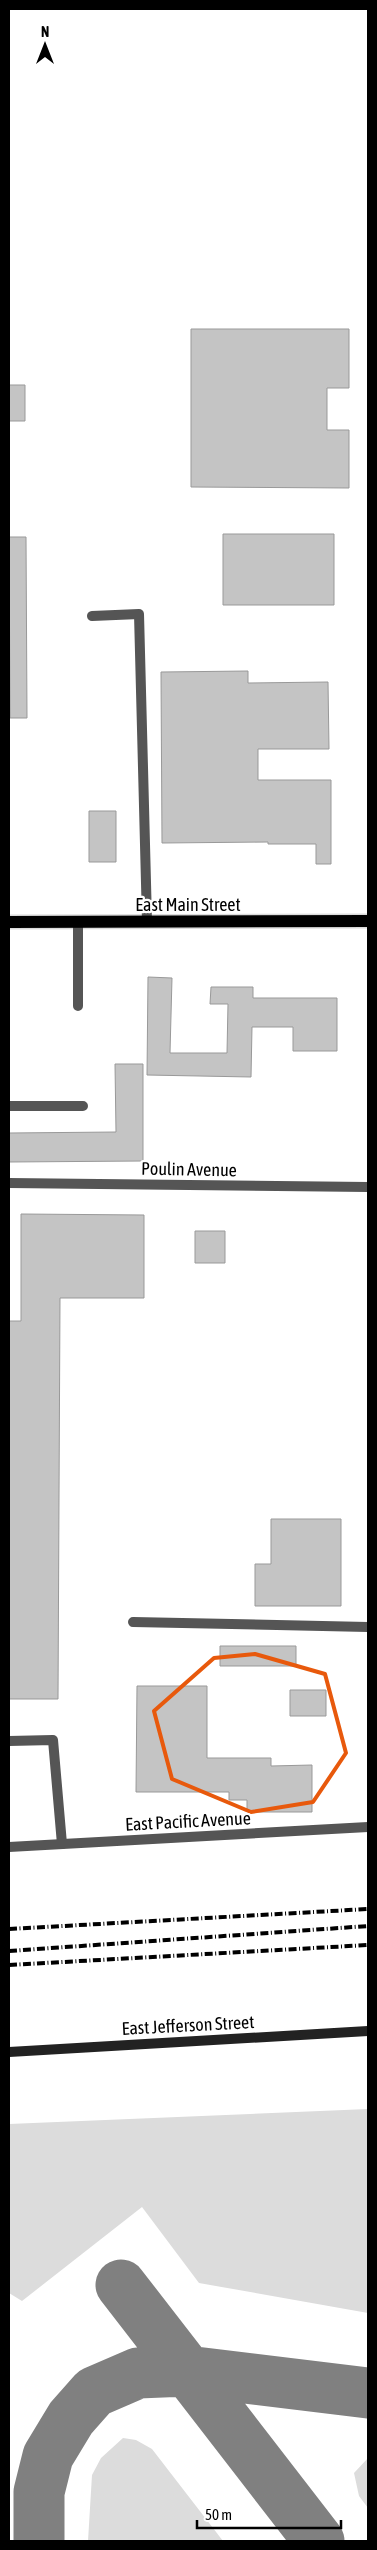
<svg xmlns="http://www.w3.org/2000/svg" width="377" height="2550" font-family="'Asap Condensed',sans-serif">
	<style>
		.green { fill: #dcdcdc }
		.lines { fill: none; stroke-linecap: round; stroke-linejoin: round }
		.taxiway { stroke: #808080; stroke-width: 51 }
		.building { fill: #c4c4c4; stroke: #999 }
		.primary-casing { stroke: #dbdbdb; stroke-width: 15 }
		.service { stroke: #555; stroke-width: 10 }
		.minor { stroke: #555; stroke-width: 10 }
		.secondary { stroke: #222; stroke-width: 10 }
		.primary { stroke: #000; stroke-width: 12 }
		.rail { stroke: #000; stroke-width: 4; stroke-dasharray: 8 2.5 1 2.5; stroke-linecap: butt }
		.marked { fill: none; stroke: #e8590c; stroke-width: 4; stroke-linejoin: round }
		.labels { text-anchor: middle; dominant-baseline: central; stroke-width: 4.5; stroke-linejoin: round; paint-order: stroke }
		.street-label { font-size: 18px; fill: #000; stroke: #fff }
	</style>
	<rect width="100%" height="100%" fill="#fff"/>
	<!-- green -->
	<path class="green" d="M 368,2109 L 368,2313 L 199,2283 L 142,2207 L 22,2301 L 9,2293 L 9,2124 Z
		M 123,2438 L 136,2440 L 152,2449 L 223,2541 L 88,2541 L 92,2475 L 101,2458 Z
		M 368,2458 L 368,2508 L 359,2496 L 354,2473 Z"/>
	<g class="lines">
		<!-- taxiway -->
		<path class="taxiway" d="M 121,2285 L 319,2541
			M 39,2541 L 39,2492 L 48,2456 L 71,2418 L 94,2392 L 138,2373 L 187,2371 L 368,2393"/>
	</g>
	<!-- building -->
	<path class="building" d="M 191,329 L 349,329 L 349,388 L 327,388 L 327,430 L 349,430 L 349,488 L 191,487 Z
		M 9,385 L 25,385 L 25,421 L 9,421 Z
		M 223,534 L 334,534 L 334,605 L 223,605 Z
		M 9,537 L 26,537 L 27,718 L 10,718 Z
		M 248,671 L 248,683 L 328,682 L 329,749 L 258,749 L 258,780 L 331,780 L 331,864 L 316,864 L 316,844 L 268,844 L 268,842 L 162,843 L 161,672 Z
		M 89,811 L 116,811 L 116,862 L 89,862 Z
		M 148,977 L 172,978 L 170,1053 L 227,1053 L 228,1004 L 210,1004 L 211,987 L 253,987 L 253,998 L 337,998 L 337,1051 L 293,1051 L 293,1027 L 252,1027 L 251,1077 L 147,1075 Z
		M 115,1064 L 143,1064 L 143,1161 L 9,1162 L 9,1133 L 116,1132 Z
		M 21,1214 L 144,1215 L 144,1298 L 60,1298 L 58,1699 L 9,1699 L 9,1321 L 21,1321 Z
		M 195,1231 L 225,1231 L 225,1263 L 195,1263 Z
		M 271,1519 L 341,1519 L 341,1606 L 255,1606 L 255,1564 L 271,1564 Z
		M 220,1646 L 296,1646 L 296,1666 L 220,1666 Z
		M 137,1686 L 207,1686 L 207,1758 L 271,1758 L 271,1766 L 312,1765 L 312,1812 L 247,1812 L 247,1800 L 229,1800 L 229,1792 L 136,1792 Z
		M 290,1690 L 326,1690 L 326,1716 L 290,1716 Z"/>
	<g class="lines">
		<!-- primary casing -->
		<g class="primary-casing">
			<path id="primary" d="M 9,922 L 368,921"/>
		</g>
		<!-- service -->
		<path class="service" d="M 92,616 L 139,614 L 147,921
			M 78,921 L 78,1006
			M 9,1106 L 83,1106
			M 133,1622 L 368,1627
			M 9,1741 L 53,1740 L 62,1844"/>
		<!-- minor -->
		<path class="minor" d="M 9,1183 L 368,1187
			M 9,1847 L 368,1827"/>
		<!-- secondary -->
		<path class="secondary" d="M 9,2052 L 368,2031"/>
		<!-- primary -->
		<use href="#primary" class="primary"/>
		<!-- rail -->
		<path class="rail" d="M 9,1929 L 368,1909
			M 9,1951 L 368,1926
			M 9,1965 L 368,1945"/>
	</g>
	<!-- marked area -->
	<path class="marked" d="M 255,1654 L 325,1674 L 346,1753 L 313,1802 L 251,1812 L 172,1779 L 154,1711 L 214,1658 Z"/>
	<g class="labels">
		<!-- street labels -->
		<g class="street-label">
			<text x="188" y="904">East Main Street</text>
			<text transform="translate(189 1169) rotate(1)">Poulin Avenue</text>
			<text transform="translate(188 1821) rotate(-3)">East Pacific Avenue</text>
			<text transform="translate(188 2025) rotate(-3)">East Jefferson Street</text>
		</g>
	</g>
	<!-- border -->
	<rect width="377" height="2550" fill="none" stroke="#000000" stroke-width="20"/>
	<!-- north arrow -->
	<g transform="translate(45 45)" stroke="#ffffff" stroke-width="4" paint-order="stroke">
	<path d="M0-4L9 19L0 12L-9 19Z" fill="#000000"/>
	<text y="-8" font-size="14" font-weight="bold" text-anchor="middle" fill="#000000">N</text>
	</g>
	<!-- scale -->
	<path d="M197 2520v8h144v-8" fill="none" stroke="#000000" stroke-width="2.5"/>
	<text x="205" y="2520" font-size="15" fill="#000000" stroke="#ffffff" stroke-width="4" paint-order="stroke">50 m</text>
</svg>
